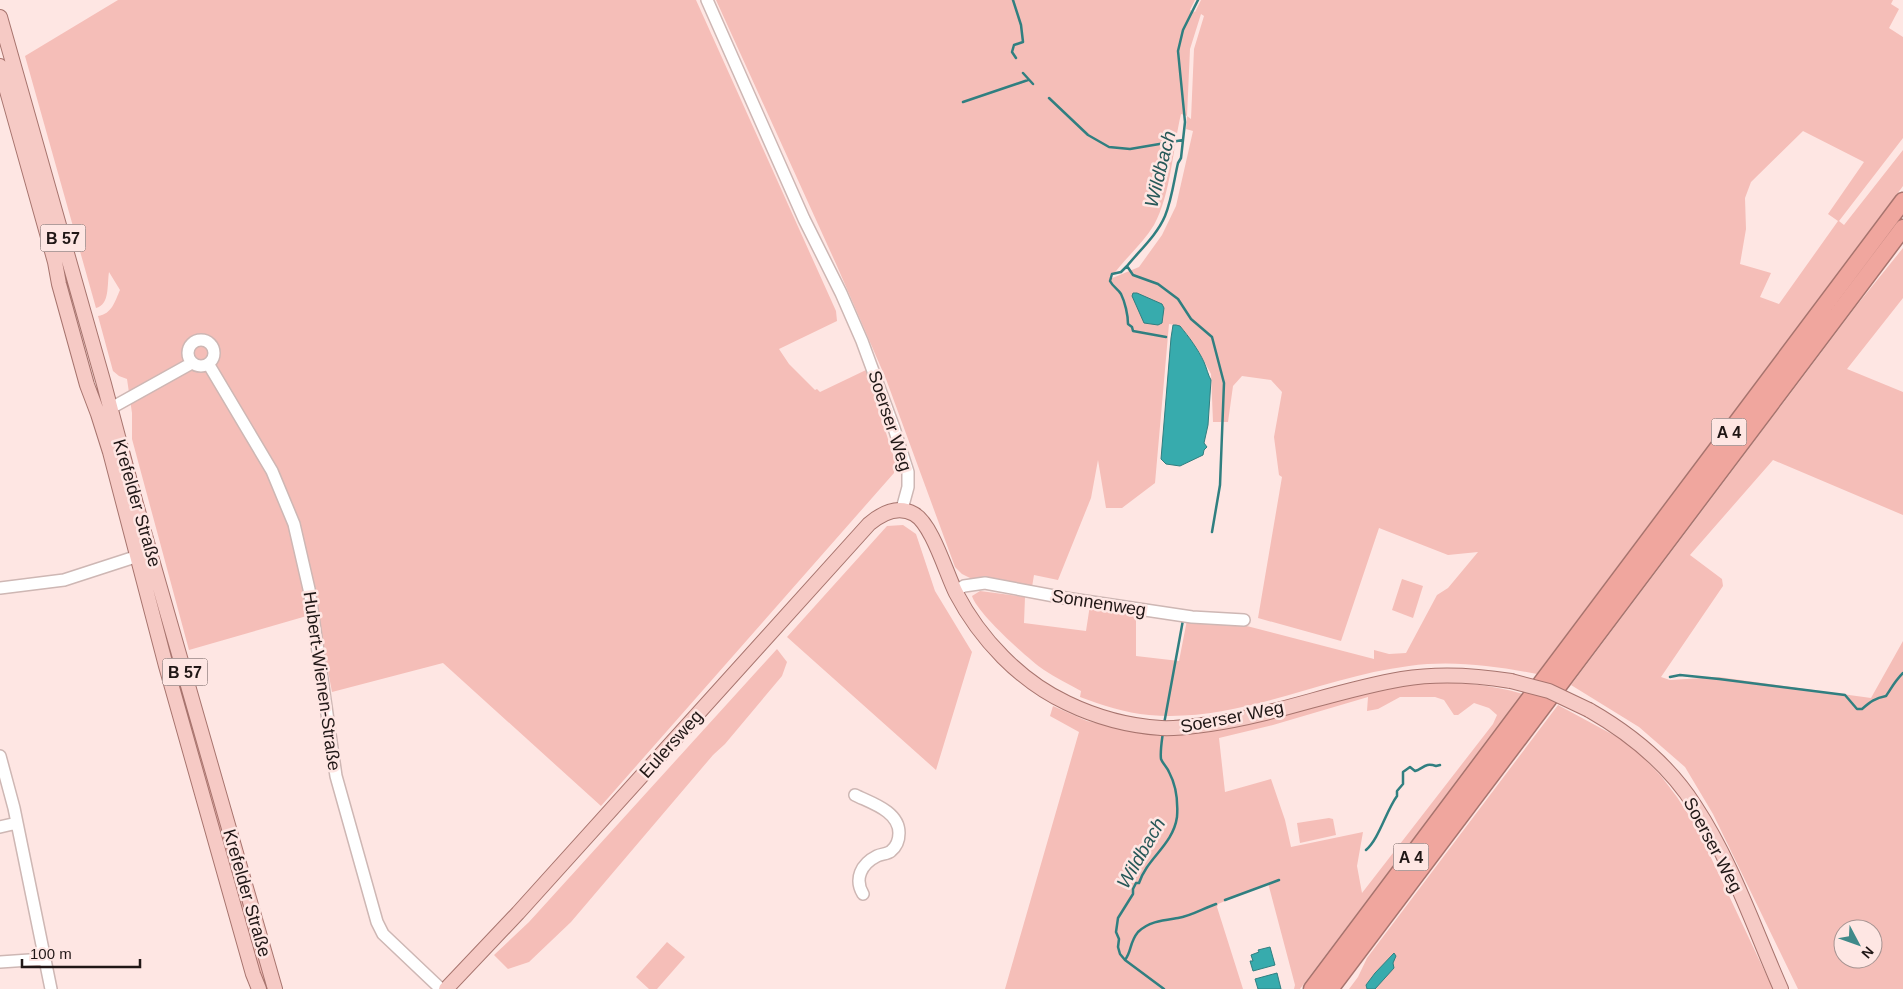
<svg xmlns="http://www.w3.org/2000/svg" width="1903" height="989" font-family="Helvetica,sans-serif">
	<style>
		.green { fill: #f5beb8; fill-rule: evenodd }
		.water { fill: #37abad; stroke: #307f80 }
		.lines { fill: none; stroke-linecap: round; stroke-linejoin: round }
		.stream { stroke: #307f80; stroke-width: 2.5 }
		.minor-casing { stroke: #ceb7b4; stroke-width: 14 }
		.major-casing { stroke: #a7746e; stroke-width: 16 }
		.highway-casing { stroke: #a7746e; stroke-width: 19 }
		.minor { stroke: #fff; stroke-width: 11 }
		.major { stroke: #f6cac5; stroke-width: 14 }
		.highway { stroke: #f0a69e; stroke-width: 16 }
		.major-bridge-casing { stroke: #a7746e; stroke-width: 16; stroke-linecap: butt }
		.major-bridge { stroke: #f6cac5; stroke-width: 14 }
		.labels { text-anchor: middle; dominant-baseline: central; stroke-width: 5; stroke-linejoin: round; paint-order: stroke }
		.shield { fill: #fee6e3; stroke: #635554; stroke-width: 1 }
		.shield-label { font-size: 16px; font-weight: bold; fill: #201716 }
		.street-label { font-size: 18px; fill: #201716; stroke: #fee6e3 }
		.water-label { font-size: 19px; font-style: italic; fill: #275858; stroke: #fee6e3 }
	</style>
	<rect width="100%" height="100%" fill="#fee6e3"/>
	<!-- green -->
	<path class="green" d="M 118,0 L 696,0 L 836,311 L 837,321 L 779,349 L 789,364 L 815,390 L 817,389 L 820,392 L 866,370 L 895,461 L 894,473 L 601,806 L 443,663 L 332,692 L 317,613 L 189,650 L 132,439 L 132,413 L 127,379 L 119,376 L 113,371 L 98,316 C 112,314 115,301 120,290 L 109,272 C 107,284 110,305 96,308 L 25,56 Z
		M 716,0 L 1195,0 L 1190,10 L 1195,12 L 1201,0 L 1893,0 L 1891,4 L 1899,9 L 1889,28 L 1903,37 L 1903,138 L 1839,221 L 1844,225 L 1903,150 L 1903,186 L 1537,674 C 1495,666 1452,660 1409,666 C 1321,677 1239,723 1149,715 C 1125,713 1102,705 1080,697 L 1081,691 C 1069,684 1056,678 1044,670 C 1028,659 977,613 972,596 L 980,591 L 1025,597 L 1024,623 L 1086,631 L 1090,605 L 1136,614 L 1136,656 L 1179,661 L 1187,620 L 1239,624 L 1374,659 L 1374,650 L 1389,654 L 1406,653 L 1437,595 L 1448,588 L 1478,552 L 1448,555 L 1379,528 L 1341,641 L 1258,618 L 1282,477 L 1279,475 L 1274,437 L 1282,392 L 1271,380 L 1242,376 L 1233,386 L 1228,422 L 1213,422 L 1211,374 L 1197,348 L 1186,333 L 1180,326 L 1169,324 L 1155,483 L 1122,508 L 1106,508 L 1098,460 L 1091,498 L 1058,580 L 1034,575 L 1032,587 L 994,580 L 970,578 L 962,574 L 955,567 L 886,379 L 837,266 ZM 1201,14 L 1204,16 L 1194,49 L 1191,119 L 1187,116 L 1190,49 ZM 1181,114 L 1187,116 L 1186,129 L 1193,131 L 1176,206 L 1162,235 L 1139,267 L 1110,279 C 1123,260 1142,245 1154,225 C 1171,194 1173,147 1181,114 ZM 1803,131 L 1864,162 L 1828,214 L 1838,221 L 1779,304 L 1760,297 L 1771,273 L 1740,264 L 1746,229 L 1745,198 L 1751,182 Z
		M 1903,248 L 1903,298 L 1847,369 L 1903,392 L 1903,515 L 1773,460 L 1690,555 L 1722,579 L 1723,586 L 1661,677 L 1670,680 L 1719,677 L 1871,698 L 1903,641 L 1903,989 L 1798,989 L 1713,814 L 1685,767 L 1639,727 L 1571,685 L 1857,305 ZM 1843,929 L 1873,929 L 1873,959 L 1843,959 Z
		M 111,431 L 268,989 L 260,974 L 149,582 Z
		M 903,525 L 916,534 L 935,591 L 972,652 L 936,770 L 787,637 L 887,526 Z
		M 1402,579 L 1423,586 L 1413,618 L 1392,610 Z
		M 777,649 L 787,662 L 782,676 L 725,744 L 713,755 L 571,922 L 529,962 L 508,969 L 494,955 L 529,922 Z
		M 1422,682 C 1457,682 1489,684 1523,694 L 1300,989 L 1294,989 L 1295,985 L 1268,883 L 1218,904 L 1217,907 L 1243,989 L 1005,989 L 1079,732 L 1050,716 L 1053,706 L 1087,721 L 1147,734 L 1163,736 L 1216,730 L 1397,686 ZM 1368,697 L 1367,711 L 1378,709 L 1400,697 L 1435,697 L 1444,700 L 1454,715 L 1458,715 L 1474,703 L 1489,708 L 1497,715 L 1493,724 L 1362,893 L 1357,866 L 1363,832 L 1291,847 L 1285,820 L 1271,779 L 1225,792 L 1219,738 L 1273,725 Z
		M 1558,705 L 1619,738 L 1640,754 L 1661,776 L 1677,797 L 1697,828 L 1773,989 L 1349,989 L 1358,977 L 1367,958 Z
		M 1329,818 L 1333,819 L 1336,835 L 1300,843 L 1297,823 Z
		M 667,942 L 685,957 L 657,989 L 649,989 L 636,977 Z"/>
	<!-- water -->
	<path class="water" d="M 1133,293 L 1137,293 L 1162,304 L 1164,308 L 1162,323 L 1158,325 L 1144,323 L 1132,296 Z
		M 1176,325 L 1180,326 C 1189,337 1198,349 1204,362 C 1207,369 1208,375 1211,380 L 1208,425 L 1204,443 L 1207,447 L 1204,450 L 1203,455 L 1180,466 L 1166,464 L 1161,459 L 1171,338 L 1173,325 Z
		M 1270,947 L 1275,965 L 1253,971 L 1250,961 L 1253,961 L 1251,955 L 1259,952 L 1258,950 Z
		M 1394,953 L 1396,956 L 1393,963 L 1394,968 L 1375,989 L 1367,989 L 1366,985 L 1375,973 Z
		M 1277,973 L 1281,989 L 1258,989 L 1255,979 Z"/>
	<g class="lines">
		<!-- stream -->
		<path class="stream" d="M 1013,0 L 1021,25 L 1023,42 L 1014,45 L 1012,52 L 1016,58
			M 1198,0 L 1183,30 L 1178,51 L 1185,122 L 1181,158 L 1178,163 C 1174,180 1172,199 1165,216 C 1157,235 1140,250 1127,266 L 1133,275 L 1158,284 L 1178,299 L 1191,319 L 1212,337 L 1224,383 L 1220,485 L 1212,532
			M 1023,73 L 1033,84
			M 1049,98 L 1088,135 L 1109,147 L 1130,149 L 1183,140
			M 963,102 L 1028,80
			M 1127,266 L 1121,272 L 1112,274 L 1110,281 C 1113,287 1118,289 1121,294 C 1125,302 1128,315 1128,324 L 1132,327 L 1133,331 L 1166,337
			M 1670,677 L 1680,675 L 1719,679 L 1845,695 L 1857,709 L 1862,709 C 1870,702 1875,698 1886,696 C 1892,687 1895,681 1903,673
			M 1164,724 L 1183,620
			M 1163,732 C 1162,740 1160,751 1161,759 C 1163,764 1167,767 1169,772 C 1176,785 1178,803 1177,817 C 1173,845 1147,858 1139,883 L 1136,883 L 1133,889 L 1133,894 L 1118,918 L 1116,932 L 1119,939 L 1118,947 L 1120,954 L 1125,960 L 1164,989
			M 1366,850 C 1379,839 1386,811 1397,796 L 1397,791 L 1403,784 L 1403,772 L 1410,767 L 1415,771 L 1418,770 C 1425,766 1427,763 1436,766 L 1440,765
			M 1225,900 L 1279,880
			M 1125,960 C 1132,951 1129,943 1138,932 C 1149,921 1165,920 1178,918 C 1191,916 1204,908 1216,904"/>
		<!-- minor casing -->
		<g class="minor-casing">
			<path id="minor" d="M 707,0 L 804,219 L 841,293 L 862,341 L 894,428 L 908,472 L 908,487 L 902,509
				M188 353a13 13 0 1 1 26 0a13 13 0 1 1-26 0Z
				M 209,365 L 272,471 L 294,524 L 309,589 L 336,776 L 377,922 L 383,934 L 441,989
				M 104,412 L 192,363
				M 0,588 L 64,580 L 138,556
				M 955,591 L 964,586 L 985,583 L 1065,598 L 1192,617 L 1244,620
				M 0,756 L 14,808 L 51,989
				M 855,795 C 871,803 899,811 899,833 C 899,840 896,847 891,851 C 888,854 881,854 877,856 C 861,864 854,879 863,894
				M 0,827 L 17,823
				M 0,962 L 44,959"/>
		</g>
		<!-- major casing -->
		<g class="major-casing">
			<path id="major" d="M 0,17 L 104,384 L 136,504 L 275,989
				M 0,66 L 55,262 L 59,284 L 87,385 L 98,414 L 110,452 L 166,666 L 253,974 L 259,989
				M 1589,710 C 1631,734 1669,765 1695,806 C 1732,862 1754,928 1781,989
				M 446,989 L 518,913 L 869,524 C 882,513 898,505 914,514 C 932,524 946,573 956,593 C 980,639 1020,681 1067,703 C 1096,717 1129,726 1161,728 C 1178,729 1194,726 1210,724 C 1275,715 1337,690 1402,679 C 1438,673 1474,675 1511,681"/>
		</g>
		<!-- highway casing -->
		<g class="highway-casing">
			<path id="highway" d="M 1312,989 L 1903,201
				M 1330,989 L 1903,228"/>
		</g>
		<!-- minor -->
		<use href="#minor" class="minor"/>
		<!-- major -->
		<use href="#major" class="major"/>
		<!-- highway -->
		<use href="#highway" class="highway"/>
		<!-- major-bridge casing -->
		<g class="major-bridge-casing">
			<path id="major-bridge" d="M 1511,681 L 1549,691 L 1589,710"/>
		</g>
		<!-- major-bridge -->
		<use href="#major-bridge" class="major-bridge"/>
	</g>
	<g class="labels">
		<!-- shield labels -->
		<g class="shield">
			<rect x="40.5" y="224.5" width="45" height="27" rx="4"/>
			<rect x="1711.5" y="418.5" width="35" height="27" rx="4"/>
			<rect x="162.5" y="658.5" width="45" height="27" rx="4"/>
			<rect x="1393.5" y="843.5" width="35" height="27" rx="4"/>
		</g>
		<g class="shield-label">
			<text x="63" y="238">B 57</text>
			<text x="1729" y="432">A 4</text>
			<text x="185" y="672">B 57</text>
			<text x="1411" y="857">A 4</text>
		</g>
		<!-- street labels -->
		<g class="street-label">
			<text transform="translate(890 421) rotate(72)">Soerser Weg</text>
			<text transform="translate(137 503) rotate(74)">Krefelder Straße</text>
			<text transform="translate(1099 603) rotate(9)">Sonnenweg</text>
			<text transform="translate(322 681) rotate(82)">Hubert-Wienen-Straße</text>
			<text transform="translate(1232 717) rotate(-11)">Soerser Weg</text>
			<text transform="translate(671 744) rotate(-48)">Eulersweg</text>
			<text transform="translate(1713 845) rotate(62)">Soerser Weg</text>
			<text transform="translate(247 893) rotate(74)">Krefelder Straße</text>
		</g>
		<!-- water labels -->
		<g class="water-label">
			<text transform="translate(1160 169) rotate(-76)">Wildbach</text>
			<text transform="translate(1141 853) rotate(-60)">Wildbach</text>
		</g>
	</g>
	<!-- north arrow -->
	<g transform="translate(1858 944) rotate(131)"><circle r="24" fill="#fee6e3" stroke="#a59391"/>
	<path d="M0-4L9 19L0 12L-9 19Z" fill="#408989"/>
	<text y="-8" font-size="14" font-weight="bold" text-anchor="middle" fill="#201716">N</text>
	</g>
	<!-- scale -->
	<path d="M22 959v8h118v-8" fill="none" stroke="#201716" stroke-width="2.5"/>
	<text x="30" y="959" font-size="15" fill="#201716" stroke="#fee6e3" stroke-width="4" paint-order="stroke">100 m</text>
</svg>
